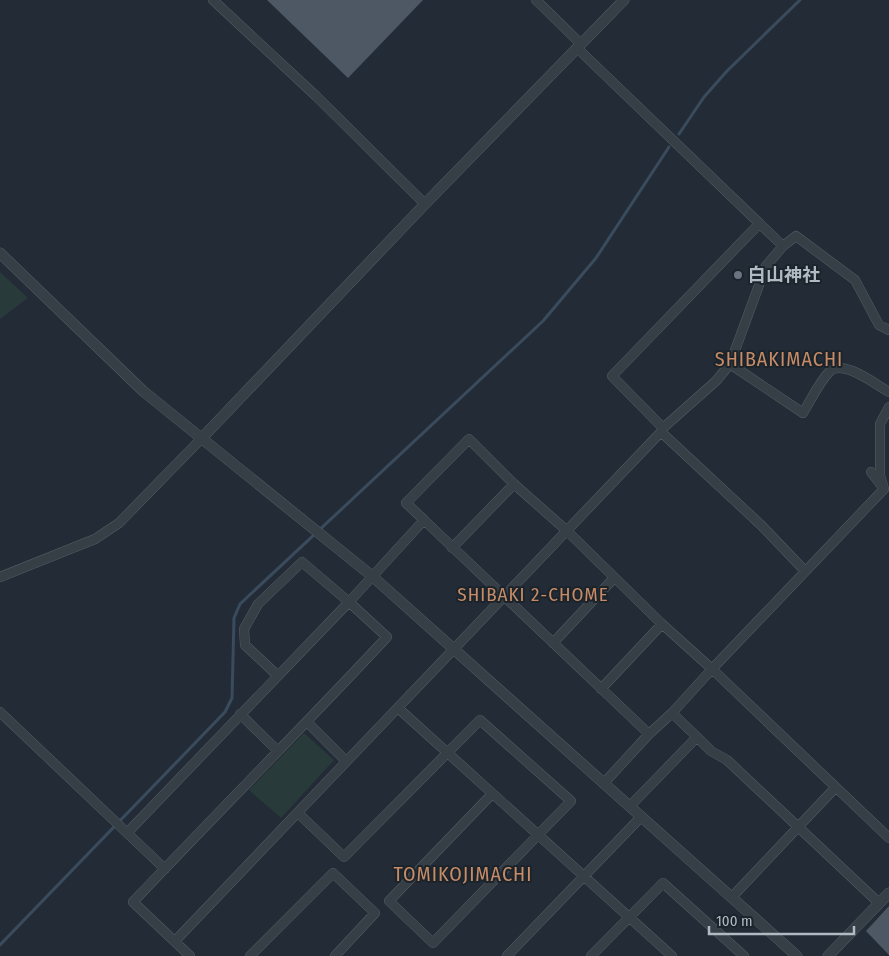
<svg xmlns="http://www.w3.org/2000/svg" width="889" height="956" font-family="'Fira Sans Condensed','Noto Sans JP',sans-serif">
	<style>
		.green { fill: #283a39 }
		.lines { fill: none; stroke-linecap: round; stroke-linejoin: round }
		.stream { stroke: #3a4b5d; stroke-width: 3 }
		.building { fill: #4e5864 }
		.minor-casing { stroke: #545c64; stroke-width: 10 }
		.tertiary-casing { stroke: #545c64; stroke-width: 11 }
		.minor { stroke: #363e46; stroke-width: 9 }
		.tertiary { stroke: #363e46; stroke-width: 10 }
		.worship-dot { fill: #6b7280; stroke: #1b232b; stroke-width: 2 }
		.labels { text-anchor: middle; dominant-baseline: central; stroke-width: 4; stroke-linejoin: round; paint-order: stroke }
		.poi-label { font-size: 18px; font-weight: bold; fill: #b1b9c3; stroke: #1b232b; text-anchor: start }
		.neighbourhood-label { font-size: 19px; letter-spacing: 1px; fill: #c78c67; stroke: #1b232b }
		.quarter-label { font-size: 20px; letter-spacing: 1px; fill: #c78c67; stroke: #1b232b }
	</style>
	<rect width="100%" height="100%" fill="#232c36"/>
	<!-- green -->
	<path class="green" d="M 0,272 L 28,298 L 0,319 Z
		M 304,733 L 334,760 L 281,818 L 249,790 Z"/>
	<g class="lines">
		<!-- stream -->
		<path class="stream" d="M 679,134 L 704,97 L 727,71 L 800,0
			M 0,945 L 225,712 L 232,698 L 234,618 L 240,604 L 543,321 L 596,258 L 669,147"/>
	</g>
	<!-- building -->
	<path class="building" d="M 267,0 L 423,0 L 348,78 Z
		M 889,906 L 889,955 L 866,931 Z"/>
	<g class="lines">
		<!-- minor casing -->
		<g class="minor-casing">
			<path id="minor" d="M 213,0 L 316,96 L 425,204
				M 536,0 L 581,44
				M 577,48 L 783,246 L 796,236 L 855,280 L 879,325 L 889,330
				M 730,364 L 803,413 C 811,400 818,384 829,372 C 842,358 875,384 889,392
				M 663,428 L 612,376 L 759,224
				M 661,432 L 761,525 L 805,571
				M 871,472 L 881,485
				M 424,520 L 406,503 L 469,439 L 514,484 L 566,530 L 662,624 L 712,669 L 889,838
				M 452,548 L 514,484
				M 0,577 L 95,539 L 119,523 L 202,438
				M 553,643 L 614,578
				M 601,689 L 662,624
				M 398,708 L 672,956
				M 0,712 L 165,869
				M 672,713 L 697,737
				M 240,714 L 278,751
				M 307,722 L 346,761
				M 604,783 L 649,734
				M 630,806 L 697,737 L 711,751 L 727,760 L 879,903
				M 298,813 L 344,857 L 480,720 L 571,801 L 433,943 L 389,901 L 492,794
				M 127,833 L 349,602 L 302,562 L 258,604 L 244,629 L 245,645 L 277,675
				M 732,897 L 835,788
				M 175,941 L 661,432 L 663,428 L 716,381 L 730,364 L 766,266 L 783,246
				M 190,956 L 133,902 C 217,813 303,727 387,637 L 349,602 L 424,520 L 649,734 L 672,713 L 712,669 L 884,489 L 880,475 L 880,424 L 889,407
				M 250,956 L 333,873 L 375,913 L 335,956
				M 507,956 L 641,817
				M 591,956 L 663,883 L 744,956"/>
		</g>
		<!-- tertiary casing -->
		<g class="tertiary-casing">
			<path id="tertiary" d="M 0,253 L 143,391 L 372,576 L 797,956
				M 202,438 L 425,204 L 624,0
				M 828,956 L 889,893"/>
		</g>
		<!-- minor -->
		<use href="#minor" class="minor"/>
		<!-- tertiary -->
		<use href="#tertiary" class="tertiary"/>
	</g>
	<!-- markers -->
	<circle class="worship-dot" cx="738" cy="275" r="5"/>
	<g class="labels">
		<!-- poi labels -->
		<g class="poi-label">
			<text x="748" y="275">白山神社</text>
		</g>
		<!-- neighbourhood labels -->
		<g class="neighbourhood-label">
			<text x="533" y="594">SHIBAKI 2-CHOME</text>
		</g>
		<!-- quarter labels -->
		<g class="quarter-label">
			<text x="779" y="359">SHIBAKIMACHI</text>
			<text x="463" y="874">TOMIKOJIMACHI</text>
		</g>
	</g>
	<!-- scale -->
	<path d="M709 926v8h145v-8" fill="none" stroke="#b1b9c3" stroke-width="2.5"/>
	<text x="716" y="926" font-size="15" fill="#b1b9c3" stroke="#1b232b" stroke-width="4" paint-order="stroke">100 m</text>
</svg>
